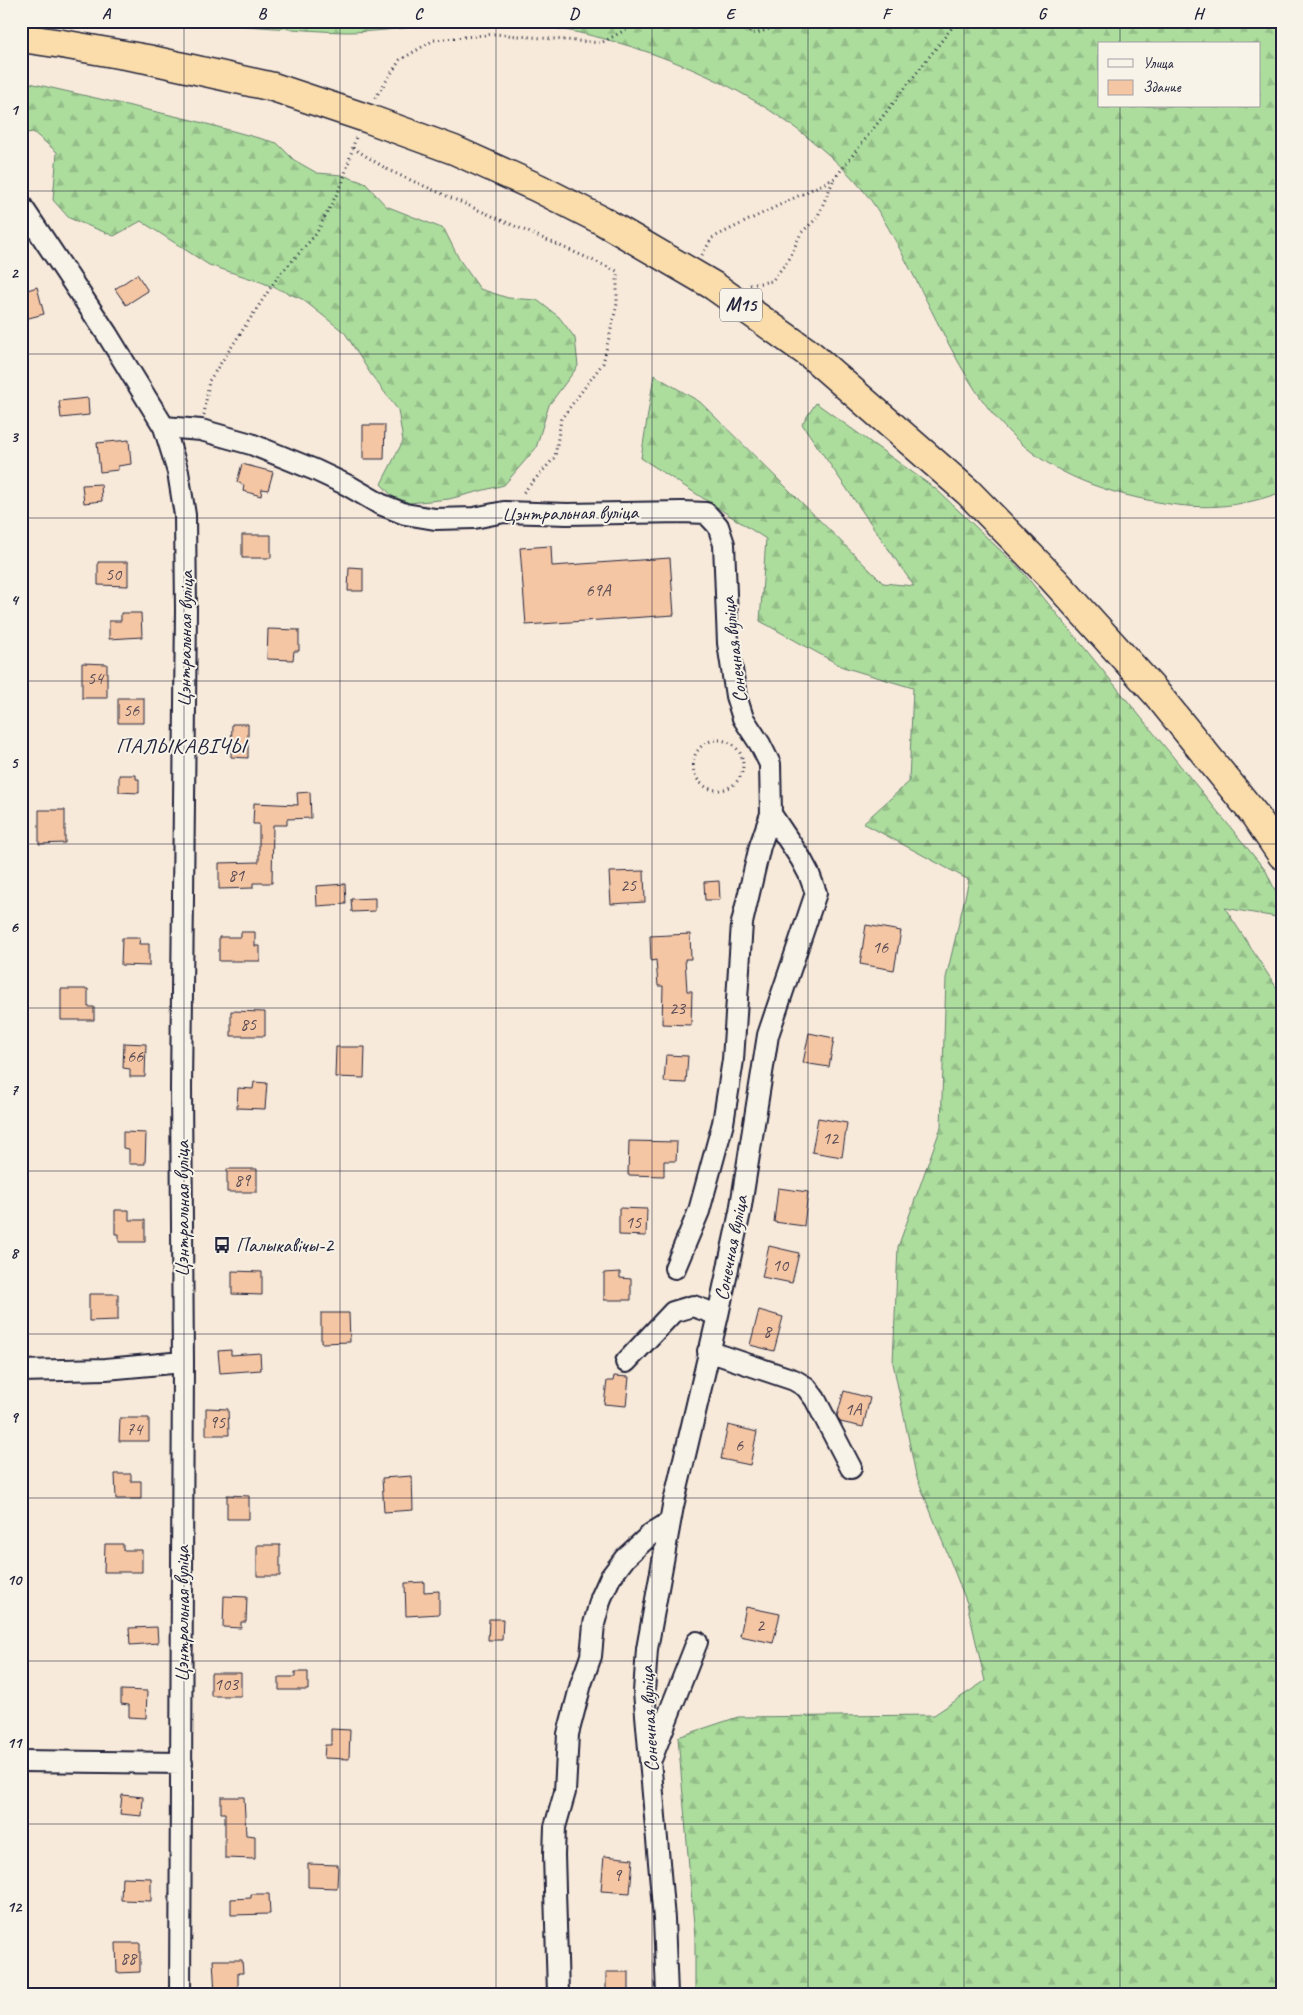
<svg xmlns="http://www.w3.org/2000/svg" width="1303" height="2015" font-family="Caveat,sans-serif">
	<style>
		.forest { fill: url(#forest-firs); stroke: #67806c; fill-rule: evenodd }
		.building { fill: #f5c6a4; stroke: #22223b }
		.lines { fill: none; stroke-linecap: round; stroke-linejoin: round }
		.minor-casing { stroke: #22223b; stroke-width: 24 }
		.highway-casing { stroke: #22223b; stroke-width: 31 }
		.path { stroke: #22223b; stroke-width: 3; stroke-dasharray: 1 4; stroke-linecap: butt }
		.minor { stroke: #f7f3e8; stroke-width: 20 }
		.highway { stroke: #faddab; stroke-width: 28 }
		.grid { fill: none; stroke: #22223b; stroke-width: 1; stroke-opacity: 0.55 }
		.labels { text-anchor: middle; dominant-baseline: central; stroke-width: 4; stroke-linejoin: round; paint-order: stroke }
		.number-label { font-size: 18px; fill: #574b55 }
		.shield { fill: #f7f3e8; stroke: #62616f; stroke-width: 1 }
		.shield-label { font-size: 19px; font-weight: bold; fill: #22223b }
		.street-label { font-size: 20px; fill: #22223b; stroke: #f7f3e8 }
		.poi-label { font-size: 20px; fill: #22223b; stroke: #f7f3e8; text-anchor: start }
		.quarter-label { font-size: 22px; letter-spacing: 1px; fill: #22223b; stroke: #f7f3e8 }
		.neatline { fill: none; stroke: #22223b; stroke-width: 2 }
		.grid-label { font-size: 16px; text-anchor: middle; font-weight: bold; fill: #22223b }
	</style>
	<defs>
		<pattern id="forest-firs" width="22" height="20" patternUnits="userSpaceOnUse" patternTransform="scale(1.25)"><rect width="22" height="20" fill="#acdd9d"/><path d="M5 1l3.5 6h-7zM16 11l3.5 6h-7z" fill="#94bd88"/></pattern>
	</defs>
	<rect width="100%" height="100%" fill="#f7eada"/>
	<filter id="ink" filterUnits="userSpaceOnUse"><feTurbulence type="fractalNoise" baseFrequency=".02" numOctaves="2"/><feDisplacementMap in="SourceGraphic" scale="10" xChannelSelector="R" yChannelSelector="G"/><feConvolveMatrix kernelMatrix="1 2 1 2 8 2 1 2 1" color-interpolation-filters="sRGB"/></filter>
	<g filter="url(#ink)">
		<!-- forest -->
		<path class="forest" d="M 161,21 L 1282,21 L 1282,492 C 1230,511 1191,510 1138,498 C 1003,468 973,392 916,280 C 901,252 888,224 870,199 C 835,152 770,106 718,81 C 645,46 562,22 481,22 C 436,22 392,32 348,32 C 324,32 299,29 275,28 C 237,25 199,24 161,21 ZM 1099,44 L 1259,44 L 1259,106 L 1099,106 Z
			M 21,81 L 192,120 L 277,143 L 294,160 L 317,173 L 342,175 L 365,183 L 386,206 L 444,229 L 459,259 L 480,289 L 508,298 L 537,300 L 559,317 L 575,338 L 578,366 L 549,405 L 536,448 L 504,485 L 449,499 L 409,503 L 393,497 L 381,484 L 403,441 L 398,410 L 370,373 L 345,333 L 302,299 L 261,282 L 209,265 L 141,221 L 114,236 L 69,218 L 53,200 L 57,152 L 33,132 L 21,134 Z
			M 654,375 L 700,402 L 883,583 L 914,586 L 802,424 L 816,403 L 937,490 L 1021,570 L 1266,871 L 1282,905 L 1282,918 L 1225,908 L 1282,996 L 1282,1994 L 695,1994 L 695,1937 L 678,1737 L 738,1717 L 934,1715 L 985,1681 L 967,1603 L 916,1475 L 893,1363 L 898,1247 L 941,1127 L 946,978 L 969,880 L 863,823 L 909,782 L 913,688 L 843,667 L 760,621 L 766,539 L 641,458 Z"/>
		<!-- building -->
		<path class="building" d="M 137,274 L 148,291 L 126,305 L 115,289 Z
			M 37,287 L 44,314 L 21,320 L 21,292 Z
			M 88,398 L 89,415 L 61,418 L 59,401 Z
			M 363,425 L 385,425 L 384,459 L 363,459 Z
			M 129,440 L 131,464 L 118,466 L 118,470 L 100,472 L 97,443 Z
			M 242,464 L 273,472 L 268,490 L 262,489 L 261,496 L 243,491 L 244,485 L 237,482 Z
			M 101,484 L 102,501 L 84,503 L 82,485 Z
			M 242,535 L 271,535 L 271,558 L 242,558 Z
			M 551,546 L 552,566 L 670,558 L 674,615 L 526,625 L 520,548 Z
			M 98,562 L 128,562 L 128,586 L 98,585 Z
			M 349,567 L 363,568 L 363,591 L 348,591 Z
			M 121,613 L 141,613 L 142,637 L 109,639 L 109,621 L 121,621 Z
			M 268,629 L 299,630 L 299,651 L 294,651 L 293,660 L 267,659 Z
			M 82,663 L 107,664 L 107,698 L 82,698 Z
			M 118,698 L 144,698 L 144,723 L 118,723 Z
			M 232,724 L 248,724 L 248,758 L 231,757 Z
			M 119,775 L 136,775 L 136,779 L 139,779 L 139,793 L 119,792 Z
			M 310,792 L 311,818 L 287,819 L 287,825 L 273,825 L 272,883 L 253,883 L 253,888 L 219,889 L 219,863 L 259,862 L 259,824 L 253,824 L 254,803 L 298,805 L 297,793 Z
			M 39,810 L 65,810 L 65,843 L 39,844 Z
			M 644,871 L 645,902 L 611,904 L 609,872 Z
			M 719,881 L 720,900 L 705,900 L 704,882 Z
			M 345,884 L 346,904 L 317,906 L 316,886 Z
			M 375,898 L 375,911 L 352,912 L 351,899 Z
			M 866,925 L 901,931 L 894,970 L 860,964 Z
			M 241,932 L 255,932 L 255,946 L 260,946 L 260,961 L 219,961 L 219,937 L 241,937 Z
			M 690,934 L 691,959 L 685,959 L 687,991 L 692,991 L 691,1025 L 662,1024 L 663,986 L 658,986 L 656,960 L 651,961 L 650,936 Z
			M 122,938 L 140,938 L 139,944 L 149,944 L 149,966 L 121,965 Z
			M 61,989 L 88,989 L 88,1007 L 94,1007 L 94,1020 L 61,1020 Z
			M 231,1011 L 265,1012 L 265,1036 L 231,1036 Z
			M 809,1033 L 834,1038 L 829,1067 L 803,1063 Z
			M 124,1043 L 146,1044 L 145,1077 L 130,1077 L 130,1069 L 123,1068 Z
			M 336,1047 L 365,1047 L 364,1078 L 335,1077 Z
			M 666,1055 L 688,1056 L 686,1083 L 664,1082 Z
			M 254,1082 L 267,1083 L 265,1109 L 237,1108 L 238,1088 L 253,1089 Z
			M 818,1118 L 847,1123 L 842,1157 L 812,1152 Z
			M 123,1132 L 146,1133 L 145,1164 L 129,1164 L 129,1149 L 123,1148 Z
			M 629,1141 L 677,1142 L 676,1161 L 664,1161 L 664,1176 L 628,1175 Z
			M 227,1169 L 257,1169 L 257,1192 L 227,1192 Z
			M 778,1188 L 808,1192 L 804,1226 L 774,1222 Z
			M 619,1208 L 647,1209 L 646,1236 L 619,1235 Z
			M 115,1210 L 129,1210 L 129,1220 L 145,1220 L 145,1242 L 119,1242 L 119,1234 L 115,1234 Z
			M 769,1246 L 799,1253 L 792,1283 L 762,1277 Z
			M 232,1271 L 262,1272 L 262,1295 L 232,1294 Z
			M 620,1272 L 620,1278 L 631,1279 L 631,1300 L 604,1300 L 604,1273 Z
			M 89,1294 L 118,1294 L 118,1320 L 89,1321 Z
			M 759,1310 L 783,1317 L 774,1351 L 750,1345 Z
			M 321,1313 L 349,1313 L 350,1342 L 321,1343 Z
			M 231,1350 L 231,1355 L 260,1353 L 261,1370 L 220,1373 L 218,1351 Z
			M 614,1376 L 629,1377 L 626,1406 L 604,1404 L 607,1381 L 613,1381 Z
			M 844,1391 L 870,1398 L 863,1427 L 840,1422 L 837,1416 Z
			M 206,1408 L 228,1409 L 229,1435 L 206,1435 Z
			M 120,1418 L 149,1418 L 149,1441 L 119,1441 Z
			M 728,1425 L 757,1432 L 750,1465 L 721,1459 Z
			M 115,1474 L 131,1474 L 131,1481 L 141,1481 L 141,1499 L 116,1499 Z
			M 412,1476 L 413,1510 L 384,1512 L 382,1478 Z
			M 227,1495 L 249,1496 L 249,1519 L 227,1519 Z
			M 105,1544 L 123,1544 L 123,1550 L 142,1550 L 142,1572 L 104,1572 Z
			M 257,1545 L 280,1545 L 280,1576 L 257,1576 Z
			M 424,1582 L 424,1592 L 439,1591 L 439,1614 L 406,1616 L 405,1583 Z
			M 224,1596 L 247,1597 L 246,1622 L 241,1622 L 241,1628 L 223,1627 Z
			M 746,1607 L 780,1614 L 773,1643 L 740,1636 Z
			M 489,1619 L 503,1619 L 502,1640 L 488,1640 Z
			M 157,1627 L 158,1643 L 130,1645 L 129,1628 Z
			M 295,1672 L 308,1672 L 308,1690 L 279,1690 L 279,1677 L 295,1677 Z
			M 211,1673 L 241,1673 L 241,1696 L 211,1696 Z
			M 121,1690 L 147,1691 L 146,1718 L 129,1717 L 129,1705 L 121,1704 Z
			M 331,1729 L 350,1730 L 349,1759 L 324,1758 L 325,1745 L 331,1745 Z
			M 122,1795 L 143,1797 L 142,1816 L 120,1814 Z
			M 221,1797 L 244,1797 L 246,1835 L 255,1836 L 255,1859 L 225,1858 L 225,1813 L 221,1813 Z
			M 604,1856 L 633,1859 L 630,1893 L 601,1891 Z
			M 308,1864 L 338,1865 L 337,1888 L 308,1887 Z
			M 122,1877 L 151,1878 L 151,1901 L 121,1900 Z
			M 251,1894 L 269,1894 L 270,1914 L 231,1915 L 231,1899 L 251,1898 Z
			M 116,1943 L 140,1943 L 140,1972 L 117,1973 Z
			M 213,1960 L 242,1960 L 243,1973 L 238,1973 L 238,1994 L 215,1994 Z
			M 606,1972 L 629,1972 L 629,1994 L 606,1994 Z"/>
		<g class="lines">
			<!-- minor casing -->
			<g class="minor-casing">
				<path id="minor" d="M 21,205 L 107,334 L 164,427 L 178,472 L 185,515 L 186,610 L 181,1088 L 183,1362 L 180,1994
					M 164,427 L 201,430 L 251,444 L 315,470 L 349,486 L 380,504 L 405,514 L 435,519 L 474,518 L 504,512 L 567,514 L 682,512 L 706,513 L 718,526 L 724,544 L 728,643 L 736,696 L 743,718 L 760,744 L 770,764 L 771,814 L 801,859 L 809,874 L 816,893 L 768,1035 L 740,1212 L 718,1315 L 673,1506 L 647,1649 L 644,1692 L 664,1919 L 667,1994
					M 675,1268 L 699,1211 L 723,1123 L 733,1060 L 742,923 L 760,846 L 771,814
					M 708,1351 L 794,1380 L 806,1387 L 815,1399 L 851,1468
					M 626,1362 L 673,1312 L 693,1306 L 718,1315
					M 21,1371 L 106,1369 L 183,1362
					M 652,1757 L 697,1642
					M 21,1761 L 182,1763
					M 558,1994 L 554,1855 L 555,1827 L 565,1792 L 568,1734 L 581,1684 L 591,1656 L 594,1624 L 601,1598 L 610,1578 L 625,1558 L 651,1534 L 670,1522"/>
			</g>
			<!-- highway casing -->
			<g class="highway-casing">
				<path id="highway" d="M 21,38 L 62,44 L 147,59 L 273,87 L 369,119 L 454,150 L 538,188 L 601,220 L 714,286 L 811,355 L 968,492 L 1053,579 L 1156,693 L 1254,814 L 1282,855"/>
			</g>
			<!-- path -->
			<path class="path" d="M 721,21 L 755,34 L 791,21
				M 375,98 L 400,60 L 434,40 L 495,34 L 601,43 L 642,21
				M 353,148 L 390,171 L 617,271 L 617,304 L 603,363 L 561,419 L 555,457 L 522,494
				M 702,255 L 712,238 L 835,178 L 957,21
				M 750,285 L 772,281 L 789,259 L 801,233 L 817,218 L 834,179
				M 204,415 L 209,381 L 277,278 L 316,234 L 342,184 L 356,137
				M693 765a25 25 0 1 1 50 0a25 25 0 1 1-50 0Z"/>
			<!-- minor -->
			<use href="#minor" class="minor"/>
			<!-- highway -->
			<use href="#highway" class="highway"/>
		</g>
	</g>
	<!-- grid -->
	<path class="grid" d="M 184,21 L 184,1994M 340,21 L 340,1994M 496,21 L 496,1994M 652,21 L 652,1994M 808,21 L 808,1994M 964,21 L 964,1994M 1120,21 L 1120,44M 1120,106 L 1120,1994M 21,191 L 1282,191M 21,354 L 1282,354M 21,518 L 1282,518M 21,681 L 1282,681M 21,844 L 1282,844M 21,1008 L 1282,1008M 21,1171 L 1282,1171M 21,1334 L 1282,1334M 21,1498 L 1282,1498M 21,1661 L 1282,1661M 21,1824 L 1282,1824"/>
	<!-- icons -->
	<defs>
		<g id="bus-bare" transform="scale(1.35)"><path d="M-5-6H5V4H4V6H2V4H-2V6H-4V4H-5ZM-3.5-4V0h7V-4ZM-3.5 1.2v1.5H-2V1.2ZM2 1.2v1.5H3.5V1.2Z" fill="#22223b" stroke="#f7f3e8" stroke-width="2.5" paint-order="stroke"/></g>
	</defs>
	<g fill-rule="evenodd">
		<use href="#bus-bare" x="222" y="1245"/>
	</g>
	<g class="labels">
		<!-- number labels -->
		<g class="number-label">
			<text x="113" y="574">50</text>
			<text x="598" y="590">69А</text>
			<text x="95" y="678">54</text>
			<text x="131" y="710">56</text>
			<text x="236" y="875">81</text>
			<text x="628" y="885">25</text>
			<text x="880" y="947">16</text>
			<text x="677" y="1008">23</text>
			<text x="248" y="1024">85</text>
			<text x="135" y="1056">66</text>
			<text x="830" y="1138">12</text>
			<text x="242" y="1180">89</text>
			<text x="633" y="1222">15</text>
			<text x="780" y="1265">10</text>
			<text x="767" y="1331">8</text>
			<text x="853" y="1409">1А</text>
			<text x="217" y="1422">95</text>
			<text x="134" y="1429">74</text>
			<text x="739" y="1445">6</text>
			<text x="760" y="1625">2</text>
			<text x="226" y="1684">103</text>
			<text x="617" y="1875">9</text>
			<text x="128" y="1958">88</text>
		</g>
		<!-- shield labels -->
		<rect class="shield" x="720" y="288.5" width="42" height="33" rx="4"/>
		<g class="shield-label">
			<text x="741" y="305">М15</text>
		</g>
		<!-- street labels -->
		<g class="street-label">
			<text transform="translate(570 513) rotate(-1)">Цэнтральная вуліца</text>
			<text transform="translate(185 639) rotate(-89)">Цэнтральная вуліца</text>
			<text transform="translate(734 650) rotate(-97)">Сонечная вуліца</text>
			<text transform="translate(182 1209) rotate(-90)">Цэнтральная вуліца</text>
			<text transform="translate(731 1248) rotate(-79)">Сонечная вуліца</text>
			<text transform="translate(182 1614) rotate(-90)">Цэнтральная вуліца</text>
			<text transform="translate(649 1719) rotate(-93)">Сонечная вуліца</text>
		</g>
		<!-- poi labels -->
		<g class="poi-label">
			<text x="236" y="1245">Палыкавічы-2</text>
		</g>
		<!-- quarter labels -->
		<g class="quarter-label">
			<text x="181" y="746">ПАЛЫКАВІЧЫ</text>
		</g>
	</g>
	<!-- margin -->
	<rect width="1303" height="2015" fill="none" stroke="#f7f3e8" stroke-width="55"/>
	<!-- legend -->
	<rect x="1098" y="42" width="162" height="65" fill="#f7f3e8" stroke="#a29fa3"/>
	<rect x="1108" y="59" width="25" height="8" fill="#f7f3e8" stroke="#a29fa3"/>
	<text x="1143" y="68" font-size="15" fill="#22223b">Улица</text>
	<rect x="1108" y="80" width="25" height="15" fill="#f5c6a4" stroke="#a29fa3"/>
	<text x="1143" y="92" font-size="15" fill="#22223b">Здание</text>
	<rect x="28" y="28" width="1248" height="1960" class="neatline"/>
	<g class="grid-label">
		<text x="106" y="19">A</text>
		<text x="262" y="19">B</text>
		<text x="418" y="19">C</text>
		<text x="574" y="19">D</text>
		<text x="730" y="19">E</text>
		<text x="886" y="19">F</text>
		<text x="1042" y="19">G</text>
		<text x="1198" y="19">H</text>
		<text x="14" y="115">1</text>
		<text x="14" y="278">2</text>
		<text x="14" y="442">3</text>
		<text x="14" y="605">4</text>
		<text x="14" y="768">5</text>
		<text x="14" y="932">6</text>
		<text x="14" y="1095">7</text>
		<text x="14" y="1258">8</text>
		<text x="14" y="1422">9</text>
		<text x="14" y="1585">10</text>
		<text x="14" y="1748">11</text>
		<text x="14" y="1912">12</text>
	</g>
</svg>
